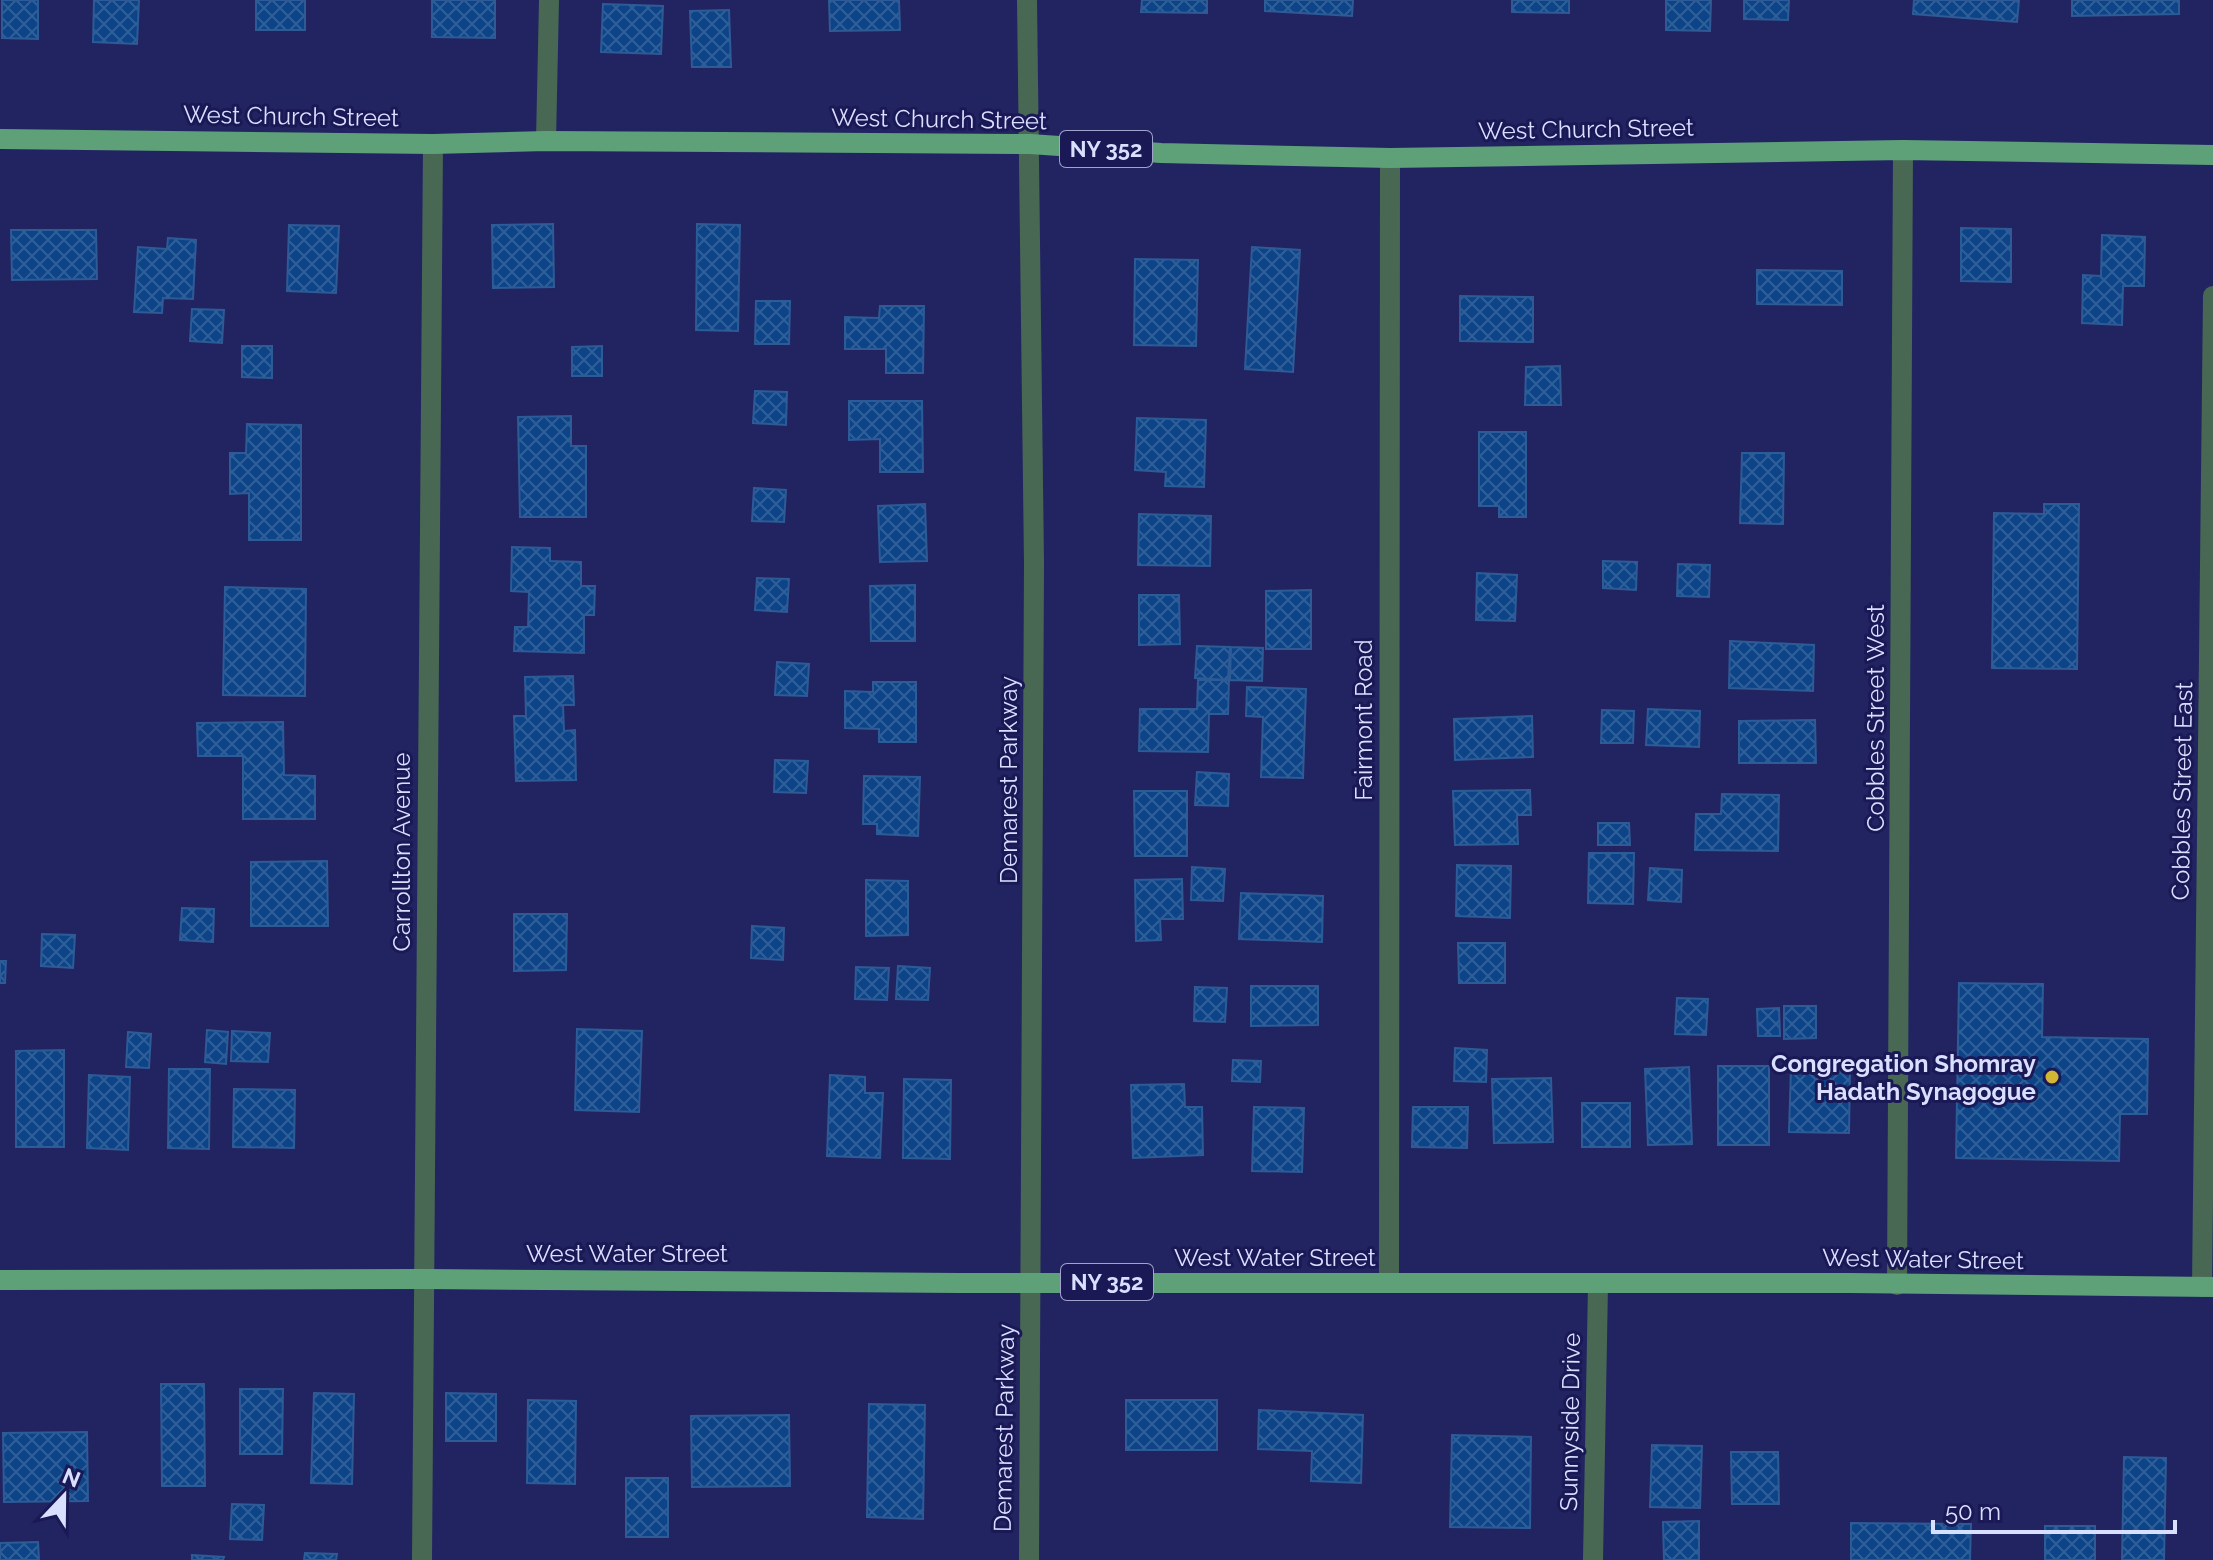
<svg xmlns="http://www.w3.org/2000/svg" width="2213" height="1560" font-family="Raleway,sans-serif">
	<style>
		.building { fill: url(#building-cross-hatch); stroke: #2e5a95; stroke-width: 2 }
		.lines { fill: none; stroke-linecap: round; stroke-linejoin: round }
		.street { stroke: #496854; stroke-width: 20 }
		.primary { stroke: #5ea179; stroke-width: 20 }
		.poi-dot { fill: #d2b736; stroke: #1a1956; stroke-width: 3 }
		.labels { text-anchor: middle; dominant-baseline: central; stroke-width: 6; stroke-linejoin: round; paint-order: stroke }
		.shield { fill: #1a1956; stroke: #a0a4cc; stroke-width: 2 }
		.shield-label { font-size: 22px; font-weight: bold; fill: #d9dfff }
		.street-label { font-size: 24px; fill: #d9dfff; stroke: #1a1956 }
		.poi-label { font-size: 24px; font-weight: bold; fill: #d9dfff; stroke: #1a1956; text-anchor: end }
	</style>
	<defs>
		<pattern id="building-cross-hatch" width="8" height="8" patternUnits="userSpaceOnUse" patternTransform="scale(2)"><rect width="8" height="8" fill="#0c4487"/><path d="M0 0l8 8M0 8l8-8" fill="none" stroke="#2f5f99"/></pattern>
	</defs>
	<rect width="100%" height="100%" fill="#222462"/>
	<!-- building -->
	<path class="building" d="M 2,0 L 38,0 L 38,39 L 2,38 Z
		M 94,0 L 139,0 L 137,44 L 93,42 Z
		M 256,0 L 305,0 L 305,30 L 256,30 Z
		M 432,0 L 495,0 L 495,38 L 432,37 Z
		M 829,0 L 899,0 L 900,30 L 830,31 Z
		M 1142,0 L 1207,0 L 1207,13 L 1141,12 Z
		M 1265,0 L 1353,0 L 1352,16 L 1265,11 Z
		M 1512,0 L 1569,0 L 1569,13 L 1512,12 Z
		M 1666,0 L 1711,0 L 1710,31 L 1666,30 Z
		M 1744,0 L 1789,0 L 1788,20 L 1744,19 Z
		M 1914,0 L 2019,0 L 2017,22 L 1913,14 Z
		M 2072,0 L 2179,0 L 2179,14 L 2072,16 Z
		M 603,4 L 663,6 L 661,54 L 601,52 Z
		M 729,10 L 731,67 L 692,67 L 690,11 Z
		M 553,224 L 554,287 L 493,288 L 492,225 Z
		M 697,224 L 740,225 L 738,331 L 696,330 Z
		M 289,225 L 339,226 L 336,293 L 287,291 Z
		M 1961,228 L 2011,229 L 2011,282 L 1961,281 Z
		M 11,230 L 96,230 L 97,279 L 12,280 Z
		M 2102,235 L 2145,237 L 2144,286 L 2123,286 L 2122,325 L 2082,323 L 2083,275 L 2101,276 Z
		M 168,238 L 196,240 L 193,299 L 163,298 L 162,313 L 134,312 L 138,247 L 167,249 Z
		M 1252,247 L 1300,250 L 1293,372 L 1245,369 Z
		M 1135,259 L 1198,260 L 1196,346 L 1134,345 Z
		M 1757,270 L 1842,271 L 1842,305 L 1757,304 Z
		M 1460,296 L 1533,297 L 1533,342 L 1460,341 Z
		M 756,301 L 790,301 L 789,344 L 755,344 Z
		M 880,306 L 924,306 L 923,373 L 886,373 L 886,349 L 845,349 L 845,317 L 879,318 Z
		M 192,309 L 224,310 L 222,343 L 190,341 Z
		M 242,346 L 272,346 L 272,378 L 242,377 Z
		M 602,346 L 602,376 L 572,376 L 572,347 Z
		M 1560,366 L 1561,405 L 1525,405 L 1526,367 Z
		M 755,391 L 787,392 L 786,425 L 753,423 Z
		M 849,401 L 922,401 L 923,472 L 880,472 L 880,439 L 849,440 Z
		M 571,416 L 571,446 L 586,446 L 586,517 L 520,517 L 518,417 Z
		M 1137,418 L 1206,420 L 1204,487 L 1165,486 L 1166,472 L 1135,470 Z
		M 247,424 L 301,425 L 301,540 L 249,540 L 249,493 L 230,494 L 230,453 L 246,453 Z
		M 1479,432 L 1526,432 L 1526,517 L 1499,517 L 1499,506 L 1479,506 Z
		M 1742,453 L 1784,453 L 1783,524 L 1740,523 Z
		M 754,488 L 786,490 L 784,522 L 752,521 Z
		M 925,504 L 927,561 L 880,562 L 878,506 Z
		M 2044,504 L 2079,504 L 2077,669 L 1992,668 L 1994,513 L 2044,514 Z
		M 1139,514 L 1211,516 L 1210,566 L 1138,565 Z
		M 512,547 L 550,548 L 550,561 L 581,562 L 581,586 L 595,586 L 594,615 L 584,615 L 584,653 L 514,651 L 515,627 L 528,627 L 529,592 L 511,591 Z
		M 1603,561 L 1637,562 L 1636,590 L 1603,588 Z
		M 1678,564 L 1710,565 L 1709,597 L 1677,596 Z
		M 1477,573 L 1517,575 L 1515,621 L 1476,620 Z
		M 757,578 L 789,579 L 787,612 L 755,610 Z
		M 915,585 L 915,641 L 871,641 L 870,586 Z
		M 225,587 L 306,589 L 305,696 L 223,695 Z
		M 1311,590 L 1311,649 L 1266,649 L 1266,591 Z
		M 1139,595 L 1179,595 L 1180,644 L 1139,645 Z
		M 1730,641 L 1814,645 L 1813,691 L 1729,688 Z
		M 1197,646 L 1230,647 L 1228,680 L 1195,678 Z
		M 1231,647 L 1263,648 L 1262,681 L 1230,680 Z
		M 777,662 L 809,664 L 807,696 L 775,695 Z
		M 573,676 L 574,705 L 563,705 L 564,731 L 575,730 L 576,780 L 516,781 L 514,716 L 526,716 L 525,677 Z
		M 1198,680 L 1229,680 L 1228,714 L 1209,714 L 1208,752 L 1139,751 L 1140,709 L 1197,709 Z
		M 873,682 L 916,682 L 916,742 L 879,742 L 879,729 L 845,728 L 845,691 L 873,692 Z
		M 1247,687 L 1306,689 L 1303,778 L 1261,777 L 1263,717 L 1246,716 Z
		M 1648,709 L 1700,711 L 1699,747 L 1646,745 Z
		M 1602,710 L 1634,711 L 1633,743 L 1601,743 Z
		M 1532,716 L 1533,757 L 1455,760 L 1454,719 Z
		M 1815,720 L 1816,763 L 1739,763 L 1739,721 Z
		M 283,722 L 284,775 L 315,776 L 315,819 L 243,819 L 243,756 L 198,756 L 197,723 Z
		M 775,760 L 808,761 L 806,793 L 774,792 Z
		M 1197,772 L 1229,774 L 1228,806 L 1195,805 Z
		M 864,776 L 920,777 L 918,836 L 877,834 L 877,824 L 863,824 Z
		M 1530,790 L 1531,815 L 1517,815 L 1518,844 L 1455,845 L 1453,791 Z
		M 1134,791 L 1187,791 L 1187,856 L 1135,856 Z
		M 1722,794 L 1779,795 L 1778,851 L 1695,850 L 1696,814 L 1721,814 Z
		M 1598,823 L 1629,823 L 1630,845 L 1598,845 Z
		M 1589,853 L 1634,853 L 1633,904 L 1588,903 Z
		M 327,861 L 328,926 L 251,926 L 251,862 Z
		M 1457,865 L 1511,866 L 1510,918 L 1456,916 Z
		M 1192,867 L 1225,869 L 1223,901 L 1191,900 Z
		M 1650,868 L 1682,870 L 1681,902 L 1648,900 Z
		M 1182,879 L 1183,919 L 1160,919 L 1161,940 L 1136,941 L 1135,880 Z
		M 866,880 L 908,881 L 908,935 L 866,936 Z
		M 1241,893 L 1323,896 L 1322,942 L 1239,939 Z
		M 182,908 L 214,909 L 213,942 L 180,940 Z
		M 514,914 L 567,914 L 566,970 L 514,971 Z
		M 752,926 L 784,928 L 783,960 L 751,958 Z
		M 42,934 L 75,935 L 73,968 L 41,966 Z
		M 1458,943 L 1505,943 L 1505,983 L 1459,983 Z
		M 0,961 L 6,961 L 5,983 L 0,983 Z
		M 898,966 L 930,968 L 928,1000 L 896,999 Z
		M 856,967 L 889,968 L 887,1000 L 855,999 Z
		M 1959,983 L 2043,984 L 2042,1037 L 2148,1039 L 2147,1114 L 2120,1114 L 2119,1161 L 1956,1158 Z
		M 1251,986 L 1318,986 L 1318,1025 L 1251,1026 Z
		M 1195,987 L 1227,988 L 1225,1022 L 1194,1021 Z
		M 1677,998 L 1708,999 L 1706,1035 L 1675,1034 Z
		M 1784,1006 L 1816,1006 L 1816,1038 L 1784,1039 Z
		M 1779,1008 L 1780,1036 L 1758,1036 L 1757,1009 Z
		M 577,1029 L 642,1031 L 639,1112 L 575,1110 Z
		M 207,1030 L 228,1032 L 226,1064 L 205,1062 Z
		M 232,1031 L 270,1033 L 268,1062 L 231,1061 Z
		M 128,1032 L 151,1034 L 149,1068 L 126,1067 Z
		M 1455,1048 L 1487,1050 L 1486,1082 L 1454,1081 Z
		M 64,1050 L 64,1147 L 16,1147 L 16,1051 Z
		M 1233,1060 L 1261,1061 L 1260,1082 L 1232,1081 Z
		M 1718,1066 L 1769,1066 L 1769,1145 L 1718,1145 Z
		M 1689,1067 L 1692,1144 L 1648,1145 L 1645,1069 Z
		M 1791,1068 L 1850,1069 L 1849,1133 L 1789,1132 Z
		M 169,1069 L 210,1069 L 209,1149 L 168,1148 Z
		M 89,1075 L 130,1077 L 128,1150 L 87,1148 Z
		M 830,1075 L 865,1077 L 865,1093 L 883,1093 L 880,1158 L 827,1156 Z
		M 1551,1078 L 1553,1142 L 1494,1143 L 1492,1079 Z
		M 904,1079 L 951,1080 L 950,1159 L 903,1158 Z
		M 1184,1084 L 1185,1107 L 1202,1107 L 1203,1155 L 1133,1158 L 1131,1085 Z
		M 234,1089 L 295,1090 L 294,1148 L 233,1147 Z
		M 1582,1103 L 1630,1103 L 1630,1147 L 1582,1147 Z
		M 1254,1107 L 1304,1108 L 1302,1172 L 1252,1171 Z
		M 1413,1107 L 1468,1107 L 1467,1148 L 1412,1147 Z
		M 161,1384 L 204,1384 L 205,1486 L 162,1486 Z
		M 240,1389 L 283,1389 L 282,1454 L 240,1454 Z
		M 314,1393 L 354,1394 L 352,1484 L 311,1483 Z
		M 446,1393 L 496,1394 L 496,1441 L 446,1441 Z
		M 528,1400 L 576,1401 L 575,1484 L 527,1483 Z
		M 1126,1400 L 1217,1400 L 1217,1450 L 1126,1450 Z
		M 869,1404 L 925,1405 L 923,1519 L 867,1517 Z
		M 1259,1410 L 1363,1415 L 1361,1483 L 1311,1481 L 1312,1451 L 1258,1449 Z
		M 789,1415 L 790,1486 L 692,1487 L 691,1416 Z
		M 87,1432 L 88,1501 L 4,1502 L 3,1433 Z
		M 1452,1435 L 1531,1437 L 1530,1528 L 1450,1527 Z
		M 1652,1445 L 1702,1446 L 1700,1508 L 1650,1507 Z
		M 1731,1452 L 1778,1452 L 1779,1504 L 1732,1504 Z
		M 2124,1457 L 2166,1458 L 2164,1560 L 2122,1560 Z
		M 626,1478 L 668,1478 L 668,1537 L 626,1537 Z
		M 232,1504 L 264,1505 L 262,1540 L 230,1539 Z
		M 1699,1521 L 1699,1560 L 1664,1560 L 1663,1522 Z
		M 1851,1523 L 1971,1524 L 1970,1560 L 1851,1560 Z
		M 2045,1526 L 2095,1526 L 2095,1560 L 2045,1560 Z
		M 38,1542 L 39,1560 L 0,1560 L 0,1543 Z
		M 305,1553 L 337,1554 L 336,1560 L 304,1560 Z
		M 192,1555 L 224,1557 L 223,1560 L 192,1560 Z"/>
	<g class="lines">
		<!-- street -->
		<path class="street" d="M 1027,0 L 1034,564 L 1029,1560
			M 546,141 L 549,0
			M 1389,1283 L 1390,158
			M 1897,1285 L 1903,150
			M 2202,1287 L 2213,296
			M 422,1560 L 433,144
			M 1593,1560 L 1598,1285"/>
		<!-- primary -->
		<path class="primary" d="M 0,139 L 433,144 L 546,141 L 1030,144 L 1161,153 L 1390,158 L 1903,150 L 2213,155
			M 0,1280 L 423,1279 L 959,1283 L 1850,1283 L 2213,1287"/>
	</g>
	<!-- markers -->
	<circle class="poi-dot" cx="2052" cy="1077" r="8"/>
	<g class="labels">
		<!-- shield labels -->
		<g class="shield">
			<rect x="1060" y="131" width="92" height="36" rx="6"/>
			<rect x="1061" y="1264" width="92" height="36" rx="6"/>
		</g>
		<g class="shield-label">
			<text x="1106" y="149">NY 352</text>
			<text x="1107" y="1282">NY 352</text>
		</g>
		<!-- street labels -->
		<g class="street-label">
			<text transform="translate(291 116) rotate(1)">West Church Street</text>
			<text transform="translate(939 119) rotate(1)">West Church Street</text>
			<text transform="translate(1586 129) rotate(-1)">West Church Street</text>
			<text transform="translate(1875 718) rotate(-90)">Cobbles Street West</text>
			<text transform="translate(1363 720) rotate(-90)">Fairmont Road</text>
			<text transform="translate(1008 780) rotate(-90)">Demarest Parkway</text>
			<text transform="translate(2182 791) rotate(-89)">Cobbles Street East</text>
			<text transform="translate(401 852) rotate(-90)">Carrollton Avenue</text>
			<text x="627" y="1253">West Water Street</text>
			<text x="1275" y="1257">West Water Street</text>
			<text transform="translate(1923 1259) rotate(1)">West Water Street</text>
			<text transform="translate(1570 1422) rotate(-89)">Sunnyside Drive</text>
			<text transform="translate(1004 1428) rotate(-89)">Demarest Parkway</text>
		</g>
		<!-- poi labels -->
		<g class="poi-label">
			<text x="2036" y="1063">Congregation Shomray<tspan x="2036" dy="28">Hadath Synagogue</tspan></text>
		</g>
	</g>
	<!-- north arrow -->
	<g transform="translate(64 1496) rotate(22)" stroke="#1a1956" stroke-width="6" paint-order="stroke">
	<path d="M0-6L14 30L0 20L-14 30Z" fill="#d9dfff"/>
	<text y="-12" font-size="22" font-weight="bold" text-anchor="middle" fill="#d9dfff">N</text>
	</g>
	<!-- scale -->
	<path d="M1933 1520v12h242v-12" fill="none" stroke="#d9dfff" stroke-width="4"/>
	<text x="1945" y="1520" font-size="24" fill="#d9dfff" stroke="#1a1956" stroke-width="6" paint-order="stroke">50 m</text>
</svg>
